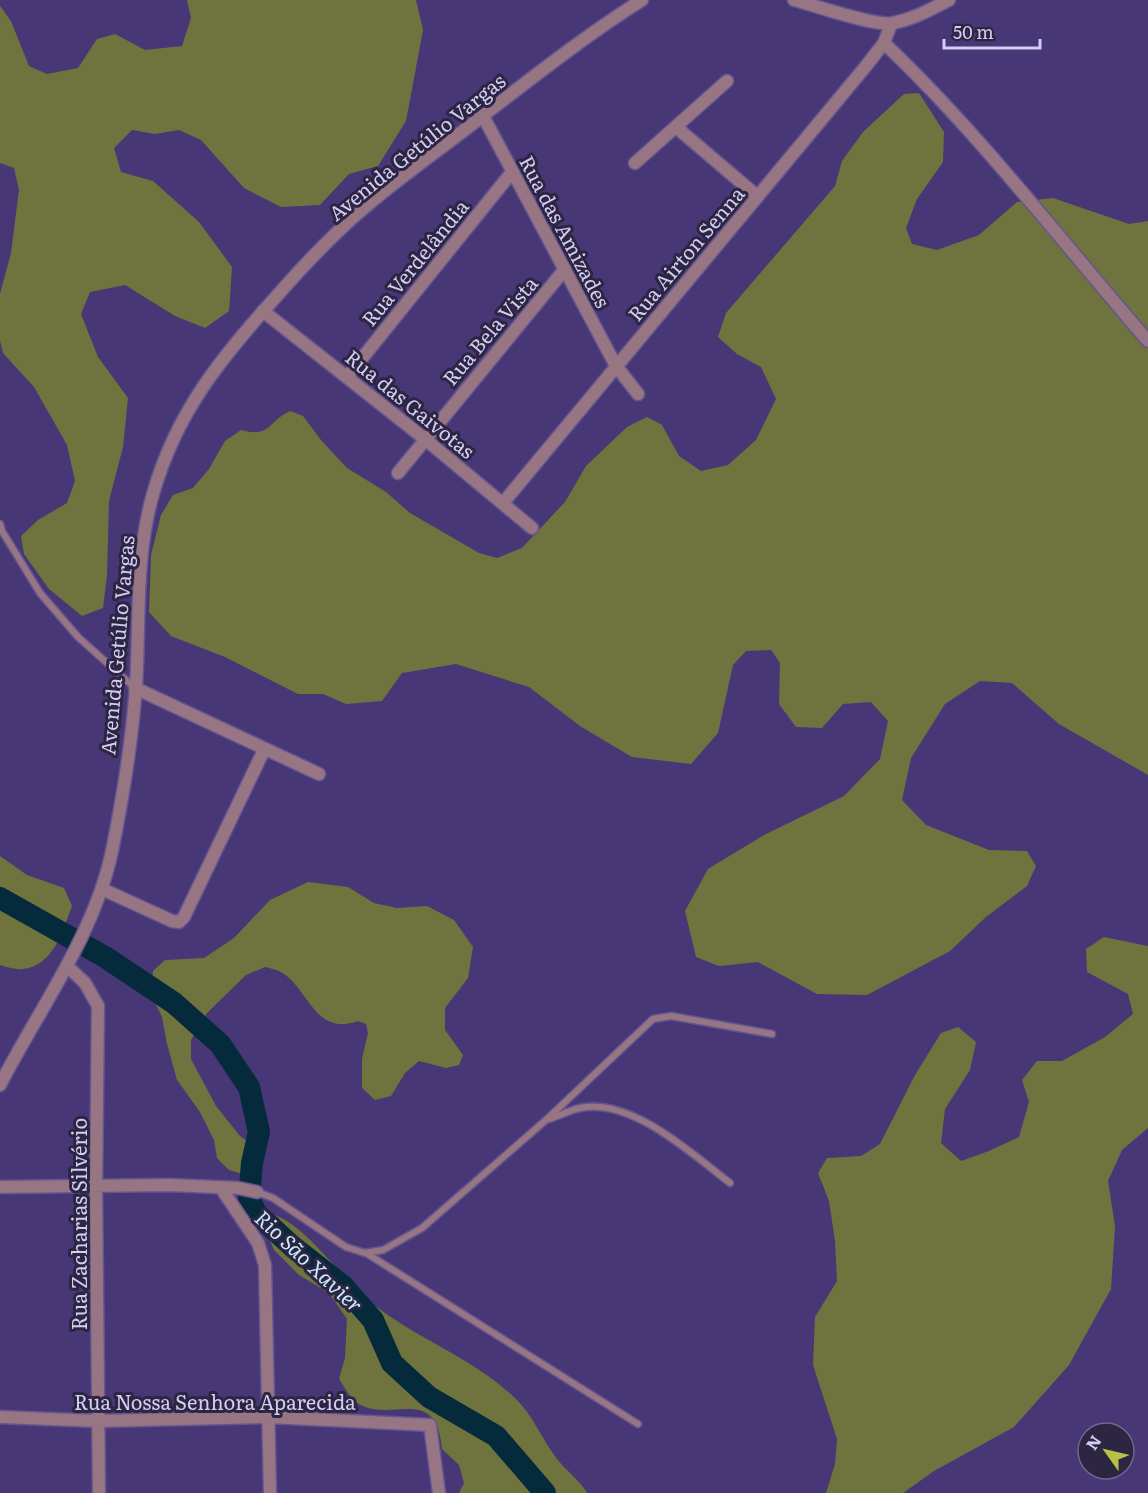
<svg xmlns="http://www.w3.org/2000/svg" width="1148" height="1493" font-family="Literata,serif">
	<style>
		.green { fill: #6f743e }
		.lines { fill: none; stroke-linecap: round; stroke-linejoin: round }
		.river { stroke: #052a3b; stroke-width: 22 }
		.service-casing { stroke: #63558f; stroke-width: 9 }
		.minor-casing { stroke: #63558f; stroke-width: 15 }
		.tertiary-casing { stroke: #63558f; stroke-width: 15 }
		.service { stroke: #977582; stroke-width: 6 }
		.minor { stroke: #977582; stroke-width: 12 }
		.tertiary { stroke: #977582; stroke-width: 12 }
		.labels { text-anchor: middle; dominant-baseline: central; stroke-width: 6; stroke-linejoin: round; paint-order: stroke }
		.street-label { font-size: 20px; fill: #d3cdf3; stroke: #2c2642 }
		.water-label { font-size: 21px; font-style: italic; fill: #c7eafe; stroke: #2c2642 }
	</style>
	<rect width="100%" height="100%" fill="#473776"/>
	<!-- green -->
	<path class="green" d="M 187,0 L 416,0 L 423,30 L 406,121 L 378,166 L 349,174 L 320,205 L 281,207 L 244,188 L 201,140 L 179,130 L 155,134 L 132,130 L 114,148 L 121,172 L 153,181 L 199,222 L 232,267 L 229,311 L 205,328 L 175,316 L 125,285 L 90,292 L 81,314 L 98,357 L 128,398 L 123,447 L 109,501 L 107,575 L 103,608 L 82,616 L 49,589 L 24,554 L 21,536 L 38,520 L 67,503 L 75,481 L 67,445 L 34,387 L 3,353 L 0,341 L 0,294 L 11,253 L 19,190 L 14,168 L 0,163 L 0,6 L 11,21 L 29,66 L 47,74 L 78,68 L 97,39 L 115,34 L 145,50 L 182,46 L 191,18 Z
		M 919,93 L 944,132 L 943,162 L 917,199 L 906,228 L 912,244 L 937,250 L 979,235 L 1017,202 L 1053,198 L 1129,224 L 1148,221 L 1148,775 L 1059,724 L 1012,683 L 980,681 L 945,704 L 911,758 L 902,800 L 926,825 L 989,850 L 1027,851 L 1036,866 L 1027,886 L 986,917 L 950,951 L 867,995 L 817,994 L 758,962 L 719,966 L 696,957 L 685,911 L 708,869 L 764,835 L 844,796 L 880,759 L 888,721 L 871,702 L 843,704 L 822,728 L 796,727 L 779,704 L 780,663 L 771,650 L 746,651 L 733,665 L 718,733 L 691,764 L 632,757 L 580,726 L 529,687 L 456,664 L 402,673 L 382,701 L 346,704 L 323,694 L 298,694 L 225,657 L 171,636 L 149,612 L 151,555 L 161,515 L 173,495 L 193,488 L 209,469 L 225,441 L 241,430 C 271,438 267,422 290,411 L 303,416 L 321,440 L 347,468 L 386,492 L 410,513 L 479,553 L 497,558 L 522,548 L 565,502 L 586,466 L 627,427 L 647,417 L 662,425 L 679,456 L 701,471 L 728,465 L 756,440 L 776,399 L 761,367 L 737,354 L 718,337 L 726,313 L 835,186 L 842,161 L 863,132 L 904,94 Z
		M 0,856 L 27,875 L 64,888 L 72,906 C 62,932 54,965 23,969 C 16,970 7,967 0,965 Z
		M 308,882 L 348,887 L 374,903 L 397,908 L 427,906 L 454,920 L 473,947 L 468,978 L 445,1008 L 445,1030 L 463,1055 L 459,1065 L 446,1068 L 419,1061 L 405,1073 L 391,1096 L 375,1100 L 362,1088 L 362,1059 L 368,1033 L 366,1024 L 358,1021 C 313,1037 309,986 279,971 C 275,969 269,968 265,967 L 246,975 L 207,1013 L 191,1040 L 191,1059 L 216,1106 L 240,1136 L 262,1152 L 263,1162 L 257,1171 L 243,1174 L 229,1170 L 217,1158 L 214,1140 L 200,1112 L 177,1080 L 167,1044 L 162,1017 L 151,994 L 153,971 L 165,960 L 204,958 L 234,938 L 270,900 Z
		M 1104,937 L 1148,946 L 1148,1128 L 1122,1150 L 1108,1181 L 1115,1226 L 1111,1289 L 1069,1365 L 1014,1427 L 934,1471 L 903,1493 L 826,1493 L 835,1464 L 837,1439 L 813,1365 L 815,1317 L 837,1281 L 835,1241 L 829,1201 L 818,1173 L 827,1158 L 861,1156 L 880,1144 L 915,1075 L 941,1033 L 958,1027 L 976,1042 L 970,1070 L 945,1109 L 941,1143 L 961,1161 L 989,1151 L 1019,1137 L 1029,1102 L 1022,1080 L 1037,1061 L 1062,1061 L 1105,1037 L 1133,1014 L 1128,994 L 1087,972 L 1086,949 Z
		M 270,1214 C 298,1218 337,1271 358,1291 C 402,1334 470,1354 516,1399 C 532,1414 543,1441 557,1459 C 566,1471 580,1480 587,1493 L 459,1493 L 464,1483 L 459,1465 L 442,1449 C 436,1381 389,1426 356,1402 C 349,1397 344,1386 339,1379 L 345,1358 L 347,1319 L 329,1293 L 299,1275 L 274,1250 L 264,1227 Z"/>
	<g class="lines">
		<!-- river -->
		<path class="river" d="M 0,898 L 105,957 L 174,1003 L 220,1044 L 249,1087 L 259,1132 L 252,1163 L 249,1198 L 256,1213 L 293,1247 L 343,1286 L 373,1320 L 392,1363 L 429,1397 L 496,1436 L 545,1493"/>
		<!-- service casing -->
		<g class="service-casing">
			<path id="service" d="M 0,524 L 2,531 L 40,593 L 78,637 L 135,688
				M 549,1119 C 559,1116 570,1110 580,1108 C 631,1097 692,1154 730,1183
				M 257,1192 L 273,1198 L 346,1247 L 365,1253 L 383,1250 L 422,1228 L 546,1120 L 653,1019 L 671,1016 L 772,1034
				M 366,1253 L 638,1424"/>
		</g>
		<!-- minor casing -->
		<g class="minor-casing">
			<path id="minor" d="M 884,43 C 980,134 1061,241 1148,341
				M 483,116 L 616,366 L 638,394
				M 676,127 L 757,196
				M 635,163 L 727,81
				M 263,311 L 425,439 L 532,528
				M 347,377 L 512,172
				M 398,473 L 565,269
				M 503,503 L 866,66 L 884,43 L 891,24
				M 135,688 L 319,774
				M 102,889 L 172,921 L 179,922 L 184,917 L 264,750
				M 67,966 L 85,983 L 98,1006 L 96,1187 L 99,1493
				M 0,1187 L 170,1185 L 238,1188 L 257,1192
				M 221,1188 L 258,1243 L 265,1265 L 270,1493
				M 0,1417 L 98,1421 L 269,1417 L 430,1425 L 439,1493"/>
		</g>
		<!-- tertiary casing -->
		<g class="tertiary-casing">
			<path id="tertiary" d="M 794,0 C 814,5 876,27 893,23 C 914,19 931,9 949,0
				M 0,1085 C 39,1009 94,936 112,851 C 123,797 132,741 136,686 C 140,622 135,556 153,494 C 176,413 220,359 275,298 C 303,266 332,235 364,208 C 401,176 442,148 480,118 C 533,77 585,36 642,0"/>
		</g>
		<!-- service -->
		<use href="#service" class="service"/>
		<!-- minor -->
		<use href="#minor" class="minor"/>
		<!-- tertiary -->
		<use href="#tertiary" class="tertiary"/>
	</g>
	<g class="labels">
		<!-- street labels -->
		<g class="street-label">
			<text transform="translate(416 146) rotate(-39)">Avenida Getúlio Vargas</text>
			<text transform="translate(566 231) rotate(62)">Rua das Amizades</text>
			<text transform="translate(685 253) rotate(-50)">Rua Airton Senna</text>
			<text transform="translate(414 262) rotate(-51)">Rua Verdelândia</text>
			<text transform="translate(489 330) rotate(-50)">Rua Bela Vista</text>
			<text transform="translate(411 403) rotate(39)">Rua das Gaivotas</text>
			<text transform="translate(116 645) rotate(-85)">Avenida Getúlio Vargas</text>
			<text transform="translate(78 1224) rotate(-90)">Rua Zacharias Silvério</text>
			<text x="215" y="1401">Rua Nossa Senhora Aparecida</text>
		</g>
		<!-- water labels -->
		<g class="water-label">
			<text transform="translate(310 1260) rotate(43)">Rio São Xavier</text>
		</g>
	</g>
	<!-- north arrow -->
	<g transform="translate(1106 1451) rotate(304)"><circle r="28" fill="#2c2642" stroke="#6f6989" stroke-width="1.5"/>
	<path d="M0-4.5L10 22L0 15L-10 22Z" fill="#b9c046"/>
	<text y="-9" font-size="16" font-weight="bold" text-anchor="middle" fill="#d3cdf3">N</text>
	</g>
	<!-- scale -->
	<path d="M944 39v9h96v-9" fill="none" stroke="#d3cdf3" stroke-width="3"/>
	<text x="953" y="39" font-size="18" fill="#d3cdf3" stroke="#2c2642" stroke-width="4.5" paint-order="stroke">50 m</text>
</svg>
